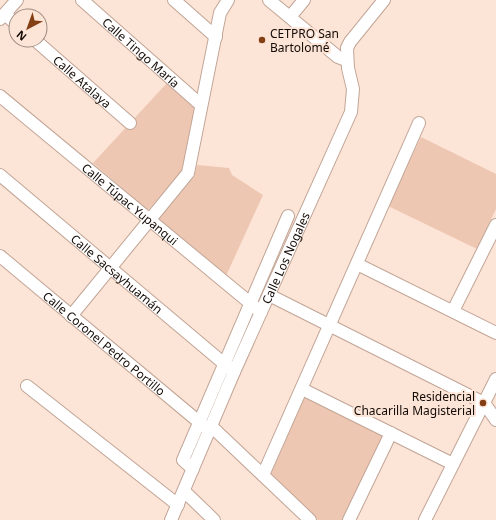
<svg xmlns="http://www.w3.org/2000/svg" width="496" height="520" font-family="'Noto Sans',sans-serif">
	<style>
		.green { fill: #eec7b2 }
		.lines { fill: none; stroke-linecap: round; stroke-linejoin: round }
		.minor-casing { stroke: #c1a596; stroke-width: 14 }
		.minor { stroke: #fff; stroke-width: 12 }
		.poi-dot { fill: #844014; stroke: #fce4d7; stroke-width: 1.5 }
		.labels { text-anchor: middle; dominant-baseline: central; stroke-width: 4; stroke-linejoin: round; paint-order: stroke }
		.poi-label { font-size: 12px; fill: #130a05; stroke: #fce4d7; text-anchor: start }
		.street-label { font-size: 12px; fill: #130a05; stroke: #fce4d7 }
	</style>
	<rect width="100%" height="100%" fill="#fce4d7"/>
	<!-- green -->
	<path class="green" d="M 167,83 L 196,108 L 183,171 L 148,210 L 93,163 Z
		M 421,137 L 496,174 L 496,209 L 477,249 L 388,206 Z
		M 197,165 L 229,168 L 232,175 L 263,195 L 226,276 L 159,221 L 161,215 L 194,177 Z
		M 305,396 L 386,435 L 342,520 L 318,520 L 270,475 Z"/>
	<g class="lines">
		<!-- minor casing -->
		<g class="minor-casing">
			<g id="minor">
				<path id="s1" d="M 82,0 L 201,105"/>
				<path d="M 174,0 L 216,37"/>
				<path d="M 269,0 L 338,57 L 343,59 L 347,57"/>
				<path d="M 5,14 L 16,24"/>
				<path d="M 290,17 L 304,0"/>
				<path d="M 0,19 L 17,0"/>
				<path id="s2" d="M 35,40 L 130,123"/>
				<path id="s3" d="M 0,96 L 261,312"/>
				<path id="s4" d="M 0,175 L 234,372"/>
				<path id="s5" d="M 0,256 L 205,427"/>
				<path d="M 357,264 L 496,333"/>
				<path d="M 269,295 L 484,403 L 496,420"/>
				<path d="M 453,311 L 496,225"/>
				<path d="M 71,316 L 188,173 L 220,13 L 228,0"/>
				<path d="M 27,386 L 178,505"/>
				<path d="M 302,389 L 453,464"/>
				<path d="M 211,426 L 310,520"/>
				<path d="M 193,469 L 183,460 L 288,216"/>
				<path d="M 263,475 L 419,123"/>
				<path d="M 184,491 L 214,520"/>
				<path id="s6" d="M 171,520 L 234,372 L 351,112 L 353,89 L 348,68 L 347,48 L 350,42 L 384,0"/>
				<path d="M 349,520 L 391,433"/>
				<path d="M 425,520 L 496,379"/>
			</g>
		</g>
		<!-- minor -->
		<use href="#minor" class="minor"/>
	</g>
	<!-- markers -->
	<g class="poi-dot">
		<circle cx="262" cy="40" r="4"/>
		<circle cx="483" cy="403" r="4"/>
	</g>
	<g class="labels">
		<!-- poi labels -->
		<g class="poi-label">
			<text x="270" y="33">CETPRO San<tspan x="270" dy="14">Bartolomé</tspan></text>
			<text x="475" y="396" text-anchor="end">Residencial<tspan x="475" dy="14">Chacarilla Magisterial</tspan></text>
		</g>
		<!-- street labels -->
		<g class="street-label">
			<text stroke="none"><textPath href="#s1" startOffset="79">Calle Tingo María</textPath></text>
			<text stroke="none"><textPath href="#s2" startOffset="63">Calle Atalaya</textPath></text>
			<text stroke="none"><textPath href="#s3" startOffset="169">Calle Túpac Yupanqui</textPath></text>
			<text stroke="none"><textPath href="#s6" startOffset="286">Calle Los Nogales</textPath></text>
			<text stroke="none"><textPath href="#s4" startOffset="153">Calle Sacsayhuamán</textPath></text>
			<text stroke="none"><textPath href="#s5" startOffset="136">Calle Coronel Pedro Portillo</textPath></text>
		</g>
	</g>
	<!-- north arrow -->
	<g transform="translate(28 28) rotate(221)"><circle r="19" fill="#fce4d7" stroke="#9f8d83"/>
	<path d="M0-3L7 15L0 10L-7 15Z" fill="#844014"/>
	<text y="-6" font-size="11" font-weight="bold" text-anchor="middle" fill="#130a05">N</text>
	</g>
</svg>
